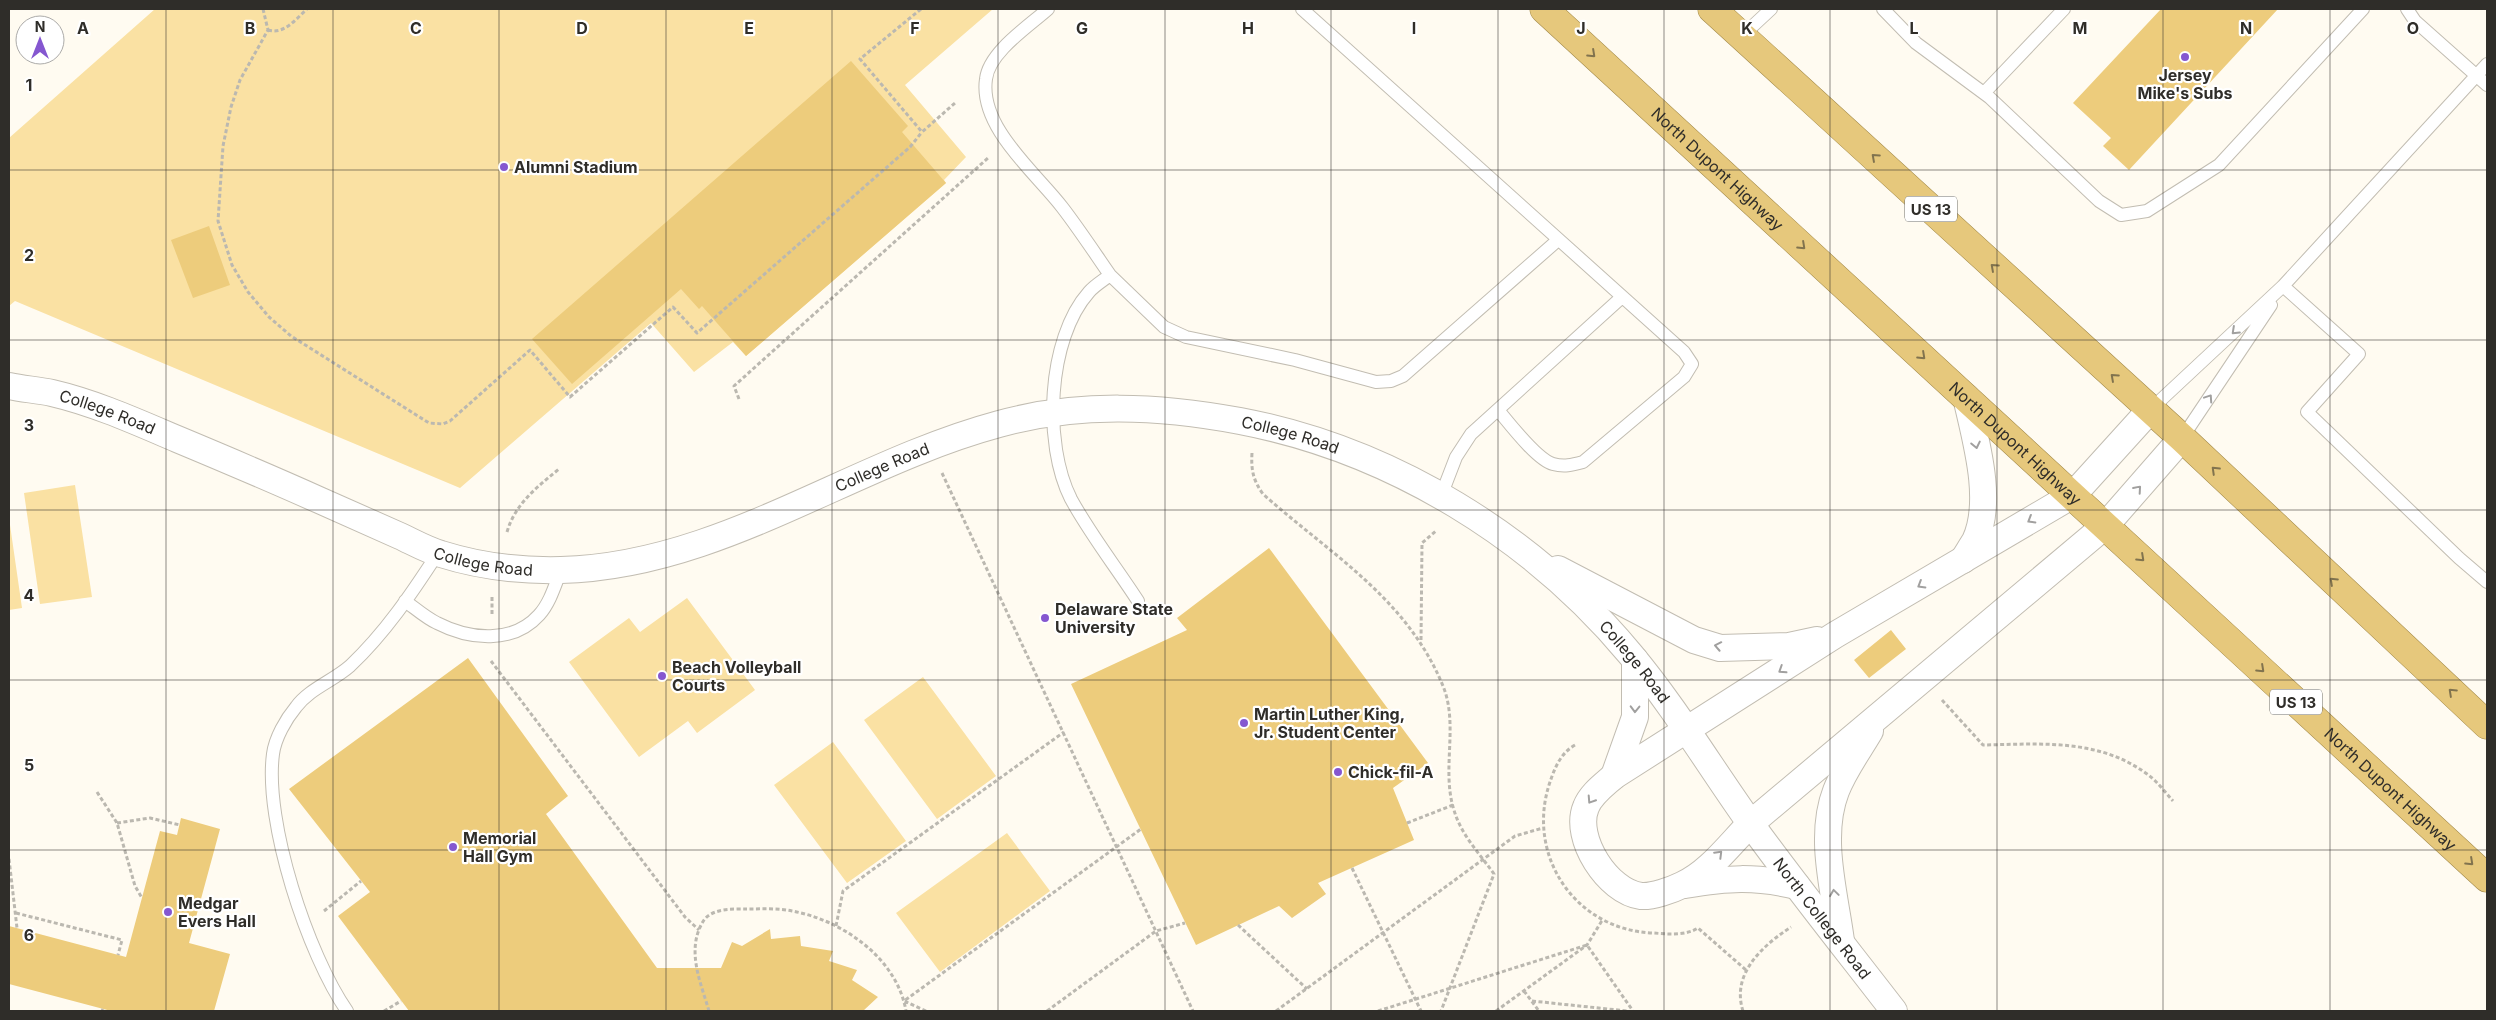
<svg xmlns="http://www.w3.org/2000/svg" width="2496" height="1020" font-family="Inter,sans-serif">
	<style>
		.green { fill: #fae1a3 }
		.building { fill: #edcc7c }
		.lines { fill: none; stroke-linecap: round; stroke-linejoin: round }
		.service-casing { stroke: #c2bdb2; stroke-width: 14 }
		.minor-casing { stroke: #c2bdb2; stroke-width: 28 }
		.trunk-casing { stroke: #a2894a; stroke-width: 29 }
		.path { stroke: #bbb8b0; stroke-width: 3; stroke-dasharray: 4 2.5; stroke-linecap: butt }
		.service { stroke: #fff; stroke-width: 12 }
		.minor { stroke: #fff; stroke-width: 26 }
		.trunk { stroke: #e6c87c; stroke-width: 28 }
		.oneway { stroke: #81734e }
		.oneway2 { stroke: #a1a09f }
		.grid { fill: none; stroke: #2f2d29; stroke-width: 1; stroke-opacity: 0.55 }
		.poi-dot { fill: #8557d0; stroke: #fff; stroke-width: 2 }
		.labels { text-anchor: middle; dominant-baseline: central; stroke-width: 4.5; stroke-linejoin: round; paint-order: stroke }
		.shield { fill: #fff; stroke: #6d6c69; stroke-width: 1 }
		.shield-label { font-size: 15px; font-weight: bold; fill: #2f2d29 }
		.poi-label { font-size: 16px; font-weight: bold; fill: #2f2d29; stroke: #fff; text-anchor: start }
		.street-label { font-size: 16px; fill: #2f2d29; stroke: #fff }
		.grid-label { font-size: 16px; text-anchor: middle; font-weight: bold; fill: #2f2d29; stroke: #fff; stroke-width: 4.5; stroke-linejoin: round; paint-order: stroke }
	</style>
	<rect width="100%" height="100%" fill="#fffbf1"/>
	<!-- green -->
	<path class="green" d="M 155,9 L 993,9 L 905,85 L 966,157 L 944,180 L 946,183 L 746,356 L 733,342 L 694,372 L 651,323 L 460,488 L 15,301 L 9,306 L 9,138 Z
		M 75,485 L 92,597 L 40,604 L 24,493 Z
		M 9,518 L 22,608 L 9,610 Z
		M 687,598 L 755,690 L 697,733 L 688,721 L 639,757 L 569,662 L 629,618 L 640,632 Z
		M 923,677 L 996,776 L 937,819 L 864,720 Z
		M 833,742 L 906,841 L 847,883 L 774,785 Z
		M 1007,833 L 1050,891 L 940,972 L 896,913 Z"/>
	<!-- building -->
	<path class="building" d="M 2161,9 L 2278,9 L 2129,170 L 2103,146 L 2111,138 L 2073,103 Z
		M 851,61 L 908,126 L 902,132 L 946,183 L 746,356 L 702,306 L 699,309 L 681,289 L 572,384 L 532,339 Z
		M 209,226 L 230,285 L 193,298 L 171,240 Z
		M 1269,548 L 1428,763 L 1393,788 L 1414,840 L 1318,883 L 1326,894 L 1292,918 L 1279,906 L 1196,945 L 1071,684 L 1187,630 L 1177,618 Z
		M 1891,630 L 1906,649 L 1869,678 L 1854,660 Z
		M 468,658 L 568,796 L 546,814 L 657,968 L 721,968 L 732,942 L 742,946 L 770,929 L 771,939 L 800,936 L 801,946 L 833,951 L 829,961 L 857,970 L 852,980 L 878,997 L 863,1011 L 409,1011 L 338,916 L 370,892 L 289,789 Z
		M 181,818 L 220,829 L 189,943 L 230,954 L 214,1011 L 111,1011 L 9,984 L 9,926 L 126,957 L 160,831 L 177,835 Z"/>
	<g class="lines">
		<!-- service casing -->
		<g class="service-casing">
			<path id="service" d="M 1048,9 C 1029,26 989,52 986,79 C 979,127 1035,172 1062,207 C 1079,229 1094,252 1110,275
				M 1302,9 L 1684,352 L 1692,364 L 1684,377 L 1583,462 C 1572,465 1564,467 1553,464 C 1537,460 1509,423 1498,410
				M 1883,9 L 1916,43 L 1989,97 L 2099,201 L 2121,215 L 2147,211 L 2219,165 L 2363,9
				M 2407,9 L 2415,21 L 2487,85
				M 1742,36 L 1771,9
				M 1984,93 L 2064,9
				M 2283,286 L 2359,354 L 2307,412 L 2459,558 L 2487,582
				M 2150,410 L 2283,286 L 2487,64
				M 2182,438 L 2271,305
				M 1441,496 L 1456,457 L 1471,434 L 1622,297
				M 405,601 C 415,608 426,618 437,623 C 470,640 513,644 539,615 C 550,603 555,585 561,570
				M 1138,601 C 1116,567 1090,534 1071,499 C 1043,444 1047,339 1089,292 C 1095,285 1104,280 1110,275 L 1164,327 L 1186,337 L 1295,360 L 1376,382 L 1391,381 L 1403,376 L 1558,240
				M 347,1011 C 308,955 264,822 273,754 C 275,738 286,719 296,707 C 309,689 333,681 350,666 C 385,633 412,593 438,553"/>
		</g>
		<!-- minor casing -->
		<g class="minor-casing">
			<g id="minor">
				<path id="s1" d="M 9,386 C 23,389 38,390 52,393 C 95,403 137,422 177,439 C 225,459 272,479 319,500 C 346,512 373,524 400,536 C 413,542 427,550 441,554 C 479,566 521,571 561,570 C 720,566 850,464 999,424 C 1079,402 1159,406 1240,421 C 1392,450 1533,537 1631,655 C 1676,709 1712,770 1753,827 C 1798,889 1847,950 1894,1011"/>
				<path d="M 2150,410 L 2073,495 L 1835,635 L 1614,776 C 1604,785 1591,794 1586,807 C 1573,838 1608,892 1641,896 C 1652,897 1672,890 1682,885 C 1709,873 1730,844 1750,824 L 2106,525 L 2182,438"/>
				<path d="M 1963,560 C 1967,554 1971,547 1975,541 C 1994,500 1975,438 1966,397"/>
				<path d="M 1558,569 L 1694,640 L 1720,648 L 1789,646 L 1817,640"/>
				<path d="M 1614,776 L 1635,717 L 1635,660"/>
				<path d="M 1685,885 C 1728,878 1754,876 1797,886"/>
				<path d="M 1841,941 C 1835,894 1818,837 1836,791 C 1844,770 1859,750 1870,731"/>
			</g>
		</g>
		<!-- trunk casing -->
		<g class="trunk-casing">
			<g id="trunk">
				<path id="s2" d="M 1544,9 L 2487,878"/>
				<path d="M 1712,9 L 2182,438 L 2487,725"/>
			</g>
		</g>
		<!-- path -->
		<path class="path" d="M 263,9 L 268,30 L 240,80 L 231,107 L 223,146 L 218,221 L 232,265 L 248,292 L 269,317 L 291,336 L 429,423 L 443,424 L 450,421 L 530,350 L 570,397 L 673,307 L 697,333 L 910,147 L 922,132
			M 921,9 L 860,59 L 922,132 L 955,103
			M 268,30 C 284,35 296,19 307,9
			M 739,399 L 734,386 L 988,158
			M 1252,453 C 1251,470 1253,480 1263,494 C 1330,554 1407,598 1443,686 C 1459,725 1441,770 1454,810 C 1461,835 1480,854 1494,874 L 1441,1011
			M 942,473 L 1193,1011
			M 507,532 C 515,504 537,487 559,469
			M 492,614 L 492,596
			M 1421,640 L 1422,543 L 1437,530
			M 491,661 L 685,917 L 699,930
			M 1942,700 L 1983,745 C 2040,744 2098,738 2147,774 C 2157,781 2165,792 2173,801
			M 1575,745 C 1561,753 1555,767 1550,782 C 1525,855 1575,930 1653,933 C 1668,934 1685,936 1698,928 L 1746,970
			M 97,792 L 117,823 L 135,886 L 142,898
			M 117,823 L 150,818 L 180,825
			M 1407,823 L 1453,805
			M 9,859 L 17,928
			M 1352,868 L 1421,1011
			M 324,911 L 361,881
			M 16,913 L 122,940 L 118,955
			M 1238,925 L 1307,989
			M 836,926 L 843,891 L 1064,732
			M 1524,991 L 1539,1011
			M 1532,1001 L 1627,1011
			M 102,1011 L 103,1009
			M 384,1011 L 401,1001
			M 709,1011 C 701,983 685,949 704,920 C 713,908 733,909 747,909 C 762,909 778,908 792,911 C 842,920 897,958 906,1011
			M 926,1011 L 904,1001 L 1141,829
			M 1047,1011 L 1156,931 L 1185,923
			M 1276,1011 L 1515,836 L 1543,828
			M 1378,1011 L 1587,945 L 1633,1011
			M 1496,1011 L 1587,945 L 1603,919
			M 1743,1011 C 1731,974 1762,946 1791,927"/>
		<!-- service -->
		<use href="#service" class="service"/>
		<!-- minor -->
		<use href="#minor" class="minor"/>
		<!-- trunk -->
		<use href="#trunk" class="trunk"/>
	</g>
	<!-- one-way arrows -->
	<defs><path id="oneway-chevron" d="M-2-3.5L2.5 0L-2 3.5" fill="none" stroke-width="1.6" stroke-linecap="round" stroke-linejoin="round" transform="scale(1.25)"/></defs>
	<g class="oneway">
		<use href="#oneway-chevron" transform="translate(1592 54) rotate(43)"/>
		<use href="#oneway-chevron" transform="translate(1875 157) rotate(-138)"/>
		<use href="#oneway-chevron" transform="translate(1802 246) rotate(43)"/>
		<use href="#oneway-chevron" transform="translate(1994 267) rotate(-138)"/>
		<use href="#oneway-chevron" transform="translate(1922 356) rotate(43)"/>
		<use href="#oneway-chevron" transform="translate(2114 377) rotate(-138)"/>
		<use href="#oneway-chevron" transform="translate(2215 470) rotate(-136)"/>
		<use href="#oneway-chevron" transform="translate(2141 558) rotate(43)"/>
		<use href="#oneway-chevron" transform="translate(2333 581) rotate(-137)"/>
		<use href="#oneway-chevron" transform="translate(2261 669) rotate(43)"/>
		<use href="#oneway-chevron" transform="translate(2452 692) rotate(-137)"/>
		<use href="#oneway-chevron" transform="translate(2470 862) rotate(43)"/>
	</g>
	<g class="oneway2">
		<use href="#oneway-chevron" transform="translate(2235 331) rotate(137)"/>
		<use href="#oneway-chevron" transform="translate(2209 398) rotate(-56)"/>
		<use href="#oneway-chevron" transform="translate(1976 445) rotate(78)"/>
		<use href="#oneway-chevron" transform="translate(2138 489) rotate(-49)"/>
		<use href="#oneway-chevron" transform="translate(2031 520) rotate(149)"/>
		<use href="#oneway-chevron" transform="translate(1921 585) rotate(149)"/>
		<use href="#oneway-chevron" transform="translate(1718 646) rotate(-169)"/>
		<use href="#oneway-chevron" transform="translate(1782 670) rotate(147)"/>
		<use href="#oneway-chevron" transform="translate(1635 709) rotate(91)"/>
		<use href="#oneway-chevron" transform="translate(1591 800) rotate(123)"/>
		<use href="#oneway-chevron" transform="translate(1719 854) rotate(-45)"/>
		<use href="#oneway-chevron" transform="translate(1834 893) rotate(-98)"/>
	</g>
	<!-- grid -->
	<path class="grid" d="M 166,9 L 166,1011M 333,9 L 333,1011M 499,9 L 499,1011M 666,9 L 666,1011M 832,9 L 832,1011M 998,9 L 998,1011M 1165,9 L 1165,1011M 1331,9 L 1331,1011M 1498,9 L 1498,1011M 1664,9 L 1664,1011M 1830,9 L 1830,1011M 1997,9 L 1997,1011M 2163,9 L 2163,1011M 2330,9 L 2330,1011M 9,170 L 2487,170M 9,340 L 2487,340M 9,510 L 2487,510M 9,680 L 2487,680M 9,850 L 2487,850"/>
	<!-- markers -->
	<g class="poi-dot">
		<circle cx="2185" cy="57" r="5"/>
		<circle cx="504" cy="167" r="5"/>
		<circle cx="1045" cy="618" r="5"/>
		<circle cx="662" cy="676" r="5"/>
		<circle cx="1244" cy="723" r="5"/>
		<circle cx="1338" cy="772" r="5"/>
		<circle cx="453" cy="847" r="5"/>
		<circle cx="168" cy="912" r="5"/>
	</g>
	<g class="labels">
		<!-- shield labels -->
		<g class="shield">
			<rect x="1905" y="196.5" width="52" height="25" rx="4"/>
			<rect x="2270" y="689.5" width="52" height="25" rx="4"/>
		</g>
		<g class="shield-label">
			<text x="1931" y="209">US 13</text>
			<text x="2296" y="702">US 13</text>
		</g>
		<!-- poi labels -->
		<g class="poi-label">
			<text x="2185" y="75" text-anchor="middle">Jersey<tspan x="2185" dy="18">Mike's Subs</tspan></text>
			<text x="514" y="167">Alumni Stadium</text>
			<text x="1055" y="609">Delaware State<tspan x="1055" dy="18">University</tspan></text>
			<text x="672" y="667">Beach Volleyball<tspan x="672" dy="18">Courts</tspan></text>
			<text x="1254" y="714">Martin Luther King,<tspan x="1254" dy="18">Jr. Student Center</tspan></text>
			<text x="1348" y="772">Chick-fil-A</text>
			<text x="463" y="838">Memorial<tspan x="463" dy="18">Hall Gym</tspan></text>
			<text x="178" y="903">Medgar<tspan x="178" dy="18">Evers Hall</tspan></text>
		</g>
		<!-- street labels -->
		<g class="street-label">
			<text stroke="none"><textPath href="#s2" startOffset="236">North Dupont Highway</textPath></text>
			<text stroke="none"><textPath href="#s1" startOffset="102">College Road</textPath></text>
			<text stroke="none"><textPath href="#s1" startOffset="1346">College Road</textPath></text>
			<text stroke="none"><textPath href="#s2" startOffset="641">North Dupont Highway</textPath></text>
			<text stroke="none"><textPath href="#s1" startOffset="926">College Road</textPath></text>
			<text stroke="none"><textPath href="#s1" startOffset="508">College Road</textPath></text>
			<text stroke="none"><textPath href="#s1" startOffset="1766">College Road</textPath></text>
			<text stroke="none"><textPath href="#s2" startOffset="1151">North Dupont Highway</textPath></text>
			<text stroke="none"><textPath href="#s1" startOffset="2084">North College Road</textPath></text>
		</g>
	</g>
	<g class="grid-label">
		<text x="83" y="34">A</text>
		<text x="250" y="34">B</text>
		<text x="416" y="34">C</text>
		<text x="582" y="34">D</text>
		<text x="749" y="34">E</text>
		<text x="915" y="34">F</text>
		<text x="1082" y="34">G</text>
		<text x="1248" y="34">H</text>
		<text x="1414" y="34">I</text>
		<text x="1581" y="34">J</text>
		<text x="1747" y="34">K</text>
		<text x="1914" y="34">L</text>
		<text x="2080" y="34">M</text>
		<text x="2246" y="34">N</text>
		<text x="2413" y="34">O</text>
		<text x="29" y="91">1</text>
		<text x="29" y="261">2</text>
		<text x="29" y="431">3</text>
		<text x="29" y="601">4</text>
		<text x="29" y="771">5</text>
		<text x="29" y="941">6</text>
	</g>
	<!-- border -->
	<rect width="2496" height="1020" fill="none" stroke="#2f2d29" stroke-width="20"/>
	<!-- north arrow -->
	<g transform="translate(40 40)"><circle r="24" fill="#ffffff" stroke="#acaba9"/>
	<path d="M0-4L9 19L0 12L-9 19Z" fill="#8557d0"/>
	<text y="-8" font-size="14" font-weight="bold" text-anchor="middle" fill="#2f2d29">N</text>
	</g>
</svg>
